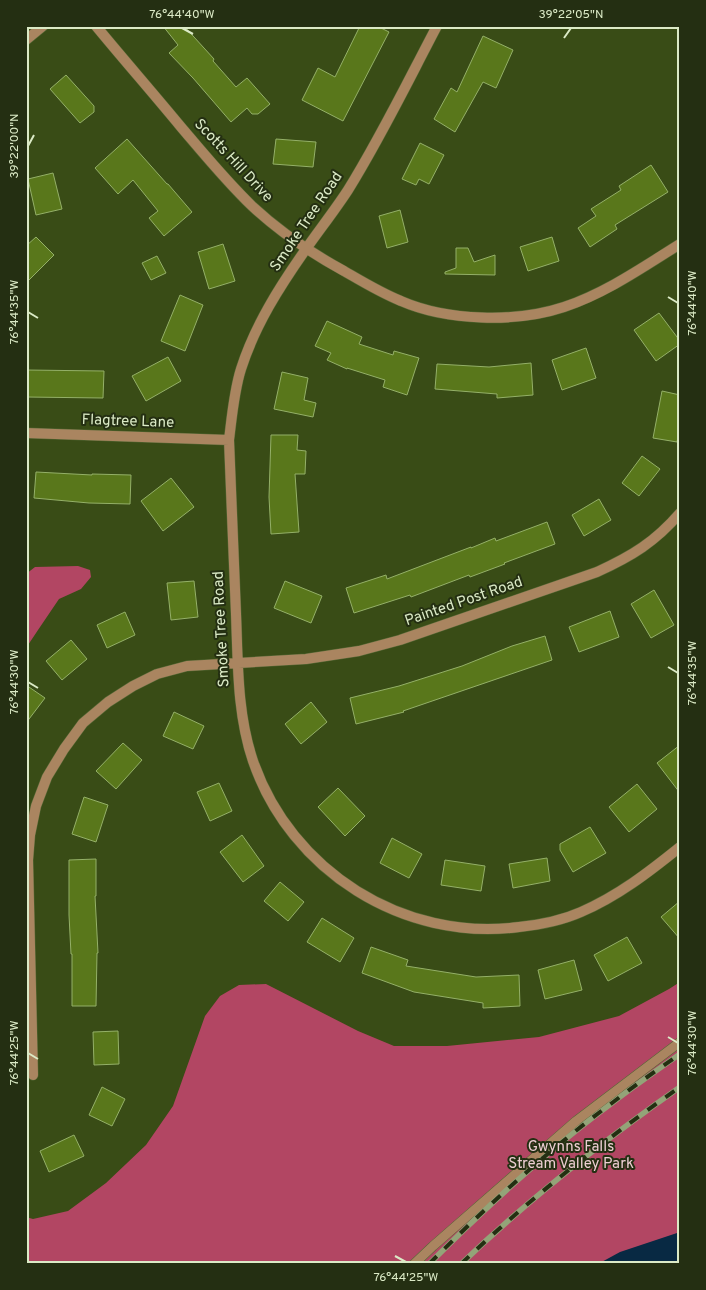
<svg xmlns="http://www.w3.org/2000/svg" width="706" height="1290" font-family="Overpass,sans-serif">
	<style>
		.green { fill: #b24663 }
		.water { fill: #082943 }
		.building { fill: #59771b; stroke: #94b068 }
		.lines { fill: none; stroke-linecap: round; stroke-linejoin: round }
		.lane-casing { stroke: #566836; stroke-width: 10 }
		.street-casing { stroke: #566836; stroke-width: 11 }
		.lane { stroke: #aa8560; stroke-width: 9 }
		.street { stroke: #aa8560; stroke-width: 10 }
		.rail-casing { stroke: #93a478; stroke-width: 5.5 }
		.rail { stroke: #242f12; stroke-width: 4; stroke-dasharray: 11; stroke-linecap: butt }
		.ticks { fill: none; stroke: #dbeac6; stroke-width: 2 }
		.labels { text-anchor: middle; dominant-baseline: central; stroke-width: 4; stroke-linejoin: round; paint-order: stroke }
		.street-label { font-size: 15px; fill: #dbeac6; stroke: #242f12 }
		.park-label { font-size: 15px; fill: #eeced3; stroke: #242f12 }
		.neatline { fill: none; stroke: #dbeac6; stroke-width: 2 }
		.ticks-label { font-size: 12px; text-anchor: middle; fill: #dbeac6 }
	</style>
	<rect width="100%" height="100%" fill="#394c16"/>
	<!-- green -->
	<path class="green" d="M 78,566 L 90,570 L 91,577 L 81,589 L 59,599 L 38,630 L 26,648 L 26,574 L 35,567 Z
		M 680,982 L 680,1264 L 26,1264 L 26,1217 L 33,1219 L 68,1211 L 106,1183 L 146,1145 L 173,1106 L 205,1016 L 220,996 L 239,985 L 266,984 L 358,1031 L 394,1046 L 447,1046 L 539,1037 L 619,1016 L 669,989 Z"/>
	<!-- water -->
	<path class="water" d="M 680,1232 L 680,1264 L 598,1264 L 620,1252 Z"/>
	<!-- building -->
	<path class="building" d="M 163,26 L 184,26 L 214,59 L 213,61 L 236,87 L 247,78 L 270,104 L 258,114 L 252,114 L 247,108 L 231,122 L 193,78 L 169,53 L 178,45 Z
		M 360,26 L 377,26 L 389,32 L 343,121 L 302,100 L 318,68 L 335,77 Z
		M 483,36 L 513,50 L 496,88 L 483,82 L 455,132 L 434,119 L 451,88 L 457,92 Z
		M 66,75 L 94,106 L 94,112 L 80,123 L 50,89 Z
		M 127,139 L 167,184 L 168,184 L 192,212 L 164,236 L 149,218 L 158,211 L 133,180 L 118,194 L 95,168 Z
		M 276,139 L 316,142 L 313,167 L 273,164 Z
		M 420,143 L 444,155 L 429,184 L 419,179 L 416,185 L 402,179 Z
		M 651,165 L 668,192 L 615,225 L 617,229 L 590,247 L 578,228 L 596,216 L 591,209 L 621,190 L 619,186 Z
		M 53,173 L 62,209 L 36,215 L 28,179 Z
		M 400,210 L 408,242 L 387,248 L 379,216 Z
		M 36,237 L 54,255 L 26,283 L 26,246 Z
		M 552,237 L 559,261 L 528,271 L 520,247 Z
		M 223,244 L 235,281 L 209,289 L 198,252 Z
		M 456,248 L 468,248 L 474,262 L 495,255 L 495,275 L 445,274 L 445,272 L 456,268 Z
		M 157,256 L 166,273 L 151,280 L 142,263 Z
		M 180,295 L 203,305 L 185,351 L 161,341 Z
		M 659,313 L 680,341 L 680,344 L 656,361 L 634,330 Z
		M 327,321 L 362,337 L 359,344 L 393,355 L 394,351 L 419,358 L 407,395 L 383,387 L 385,380 L 347,368 L 347,369 L 327,360 L 331,353 L 315,346 Z
		M 586,348 L 596,378 L 562,390 L 552,360 Z
		M 168,357 L 181,381 L 146,401 L 132,376 Z
		M 531,363 L 533,395 L 497,398 L 497,394 L 435,389 L 437,364 L 489,367 Z
		M 26,370 L 104,371 L 103,398 L 26,397 Z
		M 282,372 L 308,378 L 304,400 L 316,403 L 313,417 L 274,409 Z
		M 662,391 L 680,395 L 680,428 L 677,442 L 653,438 Z
		M 271,435 L 298,435 L 297,450 L 306,451 L 305,474 L 295,474 L 299,532 L 271,534 L 269,497 Z
		M 642,456 L 660,469 L 639,496 L 622,483 Z
		M 36,472 L 92,475 L 92,474 L 131,475 L 130,504 L 89,503 L 34,498 Z
		M 171,478 L 194,507 L 163,531 L 141,501 Z
		M 599,499 L 611,520 L 584,536 L 572,515 Z
		M 547,522 L 555,544 L 504,563 L 505,564 L 470,577 L 469,575 L 411,597 L 410,595 L 354,613 L 346,588 L 386,575 L 387,579 L 471,547 L 471,548 L 495,538 L 496,541 Z
		M 194,581 L 198,617 L 171,620 L 167,583 Z
		M 285,581 L 322,596 L 311,623 L 274,608 Z
		M 654,590 L 674,625 L 651,638 L 631,604 Z
		M 610,611 L 619,637 L 579,652 L 569,627 Z
		M 125,612 L 135,635 L 107,648 L 97,625 Z
		M 545,636 L 552,660 L 403,711 L 404,712 L 356,724 L 350,698 L 399,686 L 462,666 L 512,646 Z
		M 71,640 L 87,659 L 62,680 L 46,661 Z
		M 26,685 L 45,698 L 26,723 Z
		M 311,702 L 327,722 L 301,744 L 285,724 Z
		M 174,712 L 204,726 L 193,749 L 163,736 Z
		M 123,743 L 142,760 L 116,789 L 96,771 Z
		M 680,745 L 680,793 L 657,763 Z
		M 219,783 L 232,811 L 210,821 L 197,792 Z
		M 637,784 L 657,809 L 629,832 L 609,807 Z
		M 338,788 L 365,816 L 345,836 L 318,807 Z
		M 84,797 L 108,805 L 96,842 L 72,834 Z
		M 590,827 L 606,853 L 573,872 L 560,850 L 560,844 Z
		M 242,835 L 264,866 L 243,882 L 220,852 Z
		M 392,838 L 422,854 L 409,878 L 380,863 Z
		M 547,858 L 550,881 L 513,888 L 509,864 Z
		M 96,859 L 96,896 L 95,896 L 98,953 L 97,953 L 96,1006 L 72,1006 L 72,954 L 71,954 L 69,915 L 69,860 Z
		M 445,860 L 485,866 L 481,891 L 441,885 Z
		M 280,882 L 304,902 L 288,921 L 264,901 Z
		M 680,901 L 680,939 L 661,917 Z
		M 322,918 L 354,938 L 340,962 L 307,942 Z
		M 627,937 L 642,963 L 608,981 L 594,955 Z
		M 371,947 L 408,960 L 406,966 L 476,977 L 519,975 L 520,1006 L 483,1008 L 483,1003 L 414,992 L 362,973 Z
		M 574,960 L 582,990 L 545,999 L 538,970 Z
		M 118,1031 L 119,1064 L 94,1065 L 93,1032 Z
		M 102,1087 L 125,1099 L 112,1126 L 89,1115 Z
		M 74,1135 L 84,1156 L 49,1172 L 40,1151 Z"/>
	<g class="lines">
		<!-- lane casing -->
		<g class="lane-casing">
			<path id="lane" d="M 414,1264 L 433,1246 L 576,1121 L 680,1042"/>
		</g>
		<!-- street casing -->
		<g class="street-casing">
			<path id="street" d="M 96,26 C 124,60 153,93 181,127 C 204,154 226,181 252,206 C 280,232 311,253 344,271 C 363,282 381,293 401,301 C 447,321 516,323 564,307 C 606,293 643,267 680,244
				M 437,26 C 408,81 381,137 348,190 C 335,210 320,229 306,249 C 280,286 255,325 241,369 C 234,391 232,416 229,440 C 231,498 234,556 236,614 C 238,663 237,714 253,761 C 291,871 403,942 519,927 C 538,925 563,920 581,912 C 618,896 649,872 680,847
				M 26,40 L 43,26
				M 26,433 L 229,440
				M 33,1075 L 28,860 L 30,835 L 36,806 L 47,777 L 64,749 L 83,723 L 108,702 L 133,686 L 157,674 L 187,666 L 306,659 L 359,651 L 400,640 L 597,572 C 632,556 655,542 680,513"/>
		</g>
		<!-- lane -->
		<use href="#lane" class="lane"/>
		<!-- street -->
		<use href="#street" class="street"/>
		<!-- rail casing -->
		<g class="rail-casing">
			<path id="rail" d="M 429,1264 C 486,1207 547,1151 612,1103 C 634,1086 657,1070 680,1054
				M 461,1264 C 529,1199 603,1141 680,1087"/>
		</g>
		<!-- rail -->
		<use href="#rail" class="rail"/>
	</g>
	<!-- ticks -->
	<path class="ticks" d="M 182,28 L 193,34M 564,38 L 571,28M 28,146 L 34,135M 668,297 L 678,303M 28,312 L 38,318M 668,667 L 678,673M 28,682 L 38,688M 668,1037 L 678,1043M 28,1053 L 38,1059M 395,1256 L 406,1262"/>
	<g class="labels">
		<!-- street labels -->
		<g class="street-label">
			<text transform="translate(233 161) rotate(47)">Scotts Hill Drive</text>
			<text transform="translate(307 222) rotate(-56)">Smoke Tree Road</text>
			<text transform="translate(128 422) rotate(2)">Flagtree Lane</text>
			<text transform="translate(464 602) rotate(-19)">Painted Post Road</text>
			<text transform="translate(222 629) rotate(-93)">Smoke Tree Road</text>
		</g>
		<!-- park labels -->
		<g class="park-label">
			<text x="571" y="1147">Gwynns Falls<tspan x="571" dy="17">Stream Valley Park</tspan></text>
		</g>
	</g>
	<!-- border -->
	<rect width="706" height="1290" fill="none" stroke="#242f12" stroke-width="55"/>
	<rect x="28" y="28" width="650" height="1234" class="neatline"/>
	<g class="ticks-label">
		<text x="182" y="18">76°44'40"W</text>
		<text x="571" y="18">39°22'05"N</text>
		<text transform="translate(14 146) rotate(-90)" y="4">39°22'00"N</text>
		<text transform="translate(692 303) rotate(-90)" y="4">76°44'40"W</text>
		<text transform="translate(14 312) rotate(-90)" y="4">76°44'35"W</text>
		<text transform="translate(692 673) rotate(-90)" y="4">76°44'35"W</text>
		<text transform="translate(14 682) rotate(-90)" y="4">76°44'30"W</text>
		<text transform="translate(692 1043) rotate(-90)" y="4">76°44'30"W</text>
		<text transform="translate(14 1053) rotate(-90)" y="4">76°44'25"W</text>
		<text x="406" y="1281">76°44'25"W</text>
	</g>
</svg>
